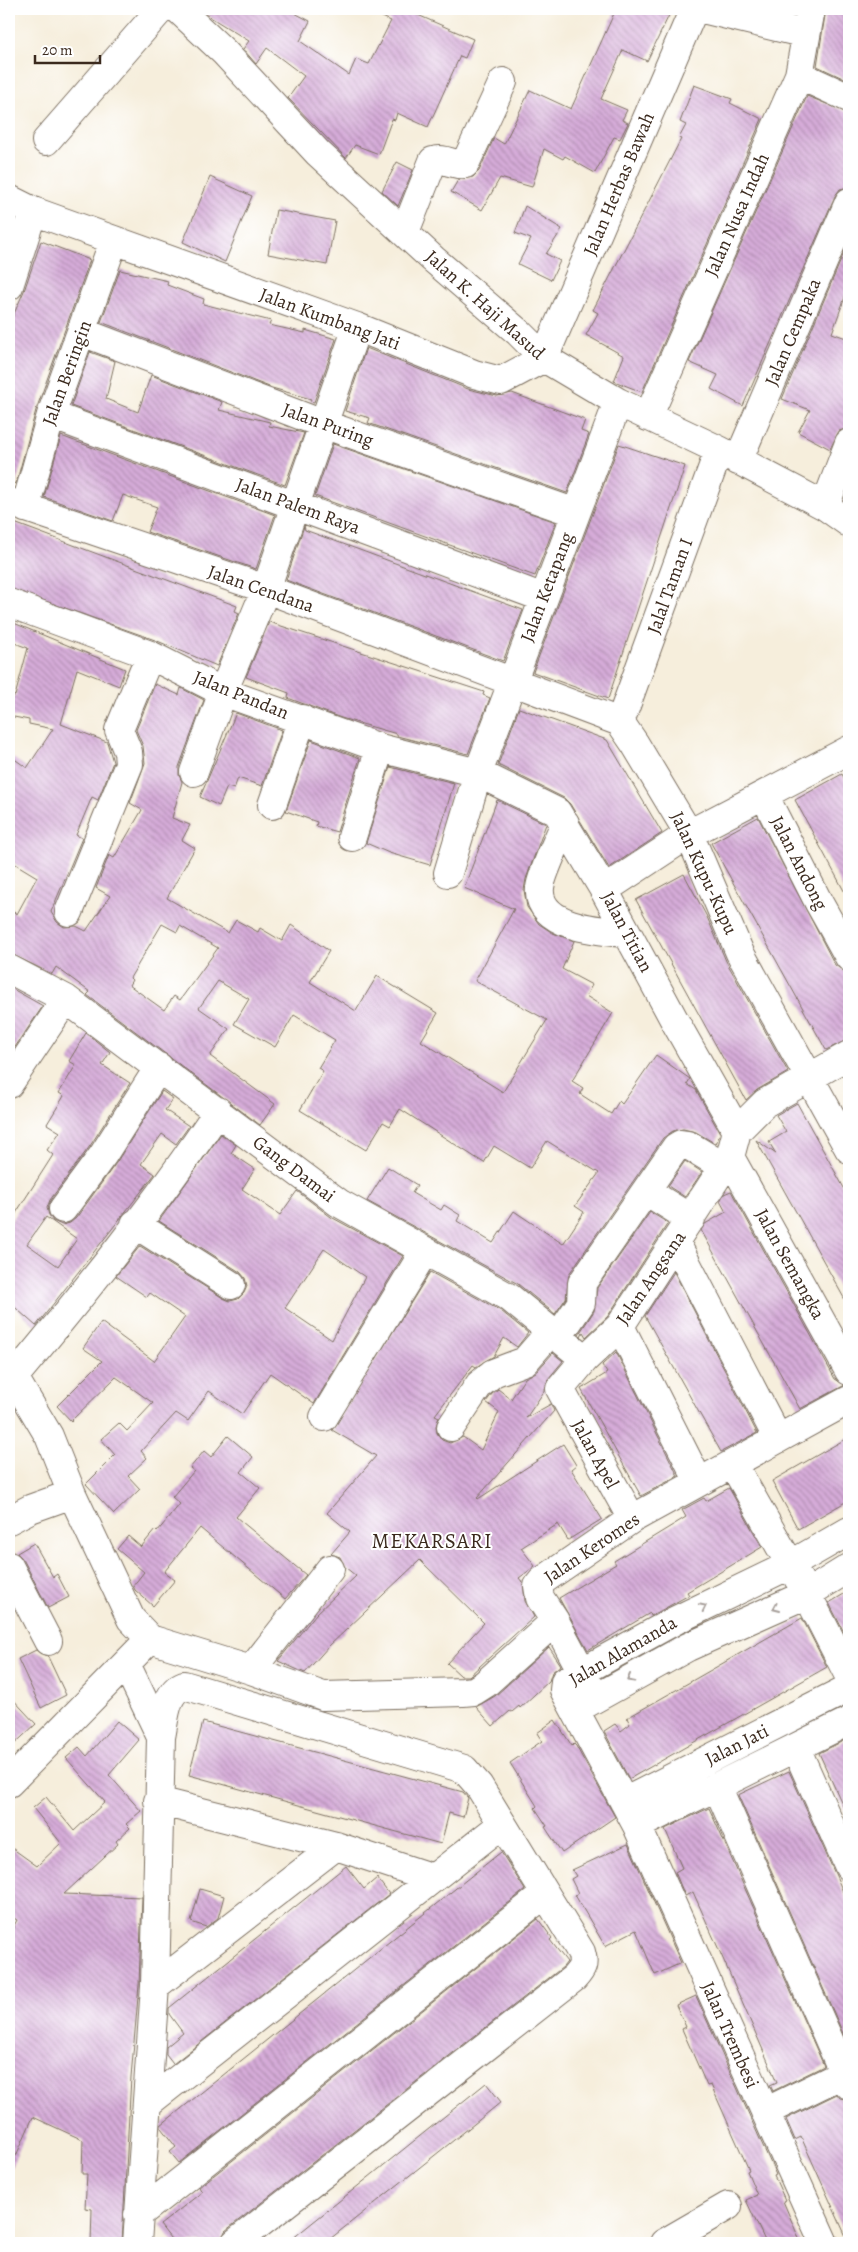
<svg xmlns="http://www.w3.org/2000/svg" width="858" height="2252" font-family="Alegreya,serif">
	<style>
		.building { fill: url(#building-back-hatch); fill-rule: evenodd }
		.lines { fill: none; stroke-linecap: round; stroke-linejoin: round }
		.minor-casing { stroke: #7c6f60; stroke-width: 30 }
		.minor { stroke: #fff; stroke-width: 28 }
		.oneway { stroke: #a79f9a }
		.labels { text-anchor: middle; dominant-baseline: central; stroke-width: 4; stroke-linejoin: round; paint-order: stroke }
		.street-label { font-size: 19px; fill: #3b2a1e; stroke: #fff }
		.quarter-label { font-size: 21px; letter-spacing: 1px; fill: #3b2a1e; stroke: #fff }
	</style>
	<defs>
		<pattern id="building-back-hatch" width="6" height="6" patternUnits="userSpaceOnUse" patternTransform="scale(1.25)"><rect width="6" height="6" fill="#d6acd9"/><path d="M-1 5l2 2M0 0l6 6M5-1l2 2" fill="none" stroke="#af8caf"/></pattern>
	</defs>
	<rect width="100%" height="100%" fill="#fff"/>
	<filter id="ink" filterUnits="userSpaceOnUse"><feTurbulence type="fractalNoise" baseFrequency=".02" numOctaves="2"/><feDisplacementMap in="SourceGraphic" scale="10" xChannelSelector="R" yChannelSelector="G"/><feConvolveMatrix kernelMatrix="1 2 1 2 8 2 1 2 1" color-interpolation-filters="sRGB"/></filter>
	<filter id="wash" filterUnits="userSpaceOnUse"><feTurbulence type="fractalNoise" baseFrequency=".0096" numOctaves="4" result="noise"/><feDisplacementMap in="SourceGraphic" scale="20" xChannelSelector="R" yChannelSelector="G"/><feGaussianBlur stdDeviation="1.12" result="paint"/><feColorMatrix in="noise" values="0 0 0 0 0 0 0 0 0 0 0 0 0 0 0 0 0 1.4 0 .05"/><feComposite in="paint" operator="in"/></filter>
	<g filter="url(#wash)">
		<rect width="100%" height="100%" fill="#f6eedc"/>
		<g id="blocks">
			<!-- building -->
			<path class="building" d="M 201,9 L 287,9 L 310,21 L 300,41 L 349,75 L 356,59 L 369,64 L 391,21 L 365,9 L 404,9 L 473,39 L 465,58 L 460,56 L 428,127 L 397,113 L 395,120 L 392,119 L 379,154 L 355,145 L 346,158 L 288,98 L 304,76 L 267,48 L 256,64 L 243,49 L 249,41 L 210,17 Z
				M 616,9 L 672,9 L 647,61 L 623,50 L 601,99 L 627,110 L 622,120 L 628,123 L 620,139 L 614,137 L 595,173 L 565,156 L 563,159 L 544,149 L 532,187 L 500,178 L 482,210 L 451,192 L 458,180 L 473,177 L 479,171 L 494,138 L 504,144 L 530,90 L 571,109 Z
				M 826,9 L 849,9 L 849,71 L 847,80 L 817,66 Z
				M 694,85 L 732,99 L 730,103 L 762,119 L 642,392 L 614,381 L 624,356 L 586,335 L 598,313 L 593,310 L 681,139 L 679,138 L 686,125 L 680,122 Z
				M 807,96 L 849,113 L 849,187 L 840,189 L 835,196 L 743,406 L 711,389 L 718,375 L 689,362 Z
				M 397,162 L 413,170 L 398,206 L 382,191 Z
				M 210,177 L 252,196 L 225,262 L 183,242 Z
				M 525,206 L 562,229 L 546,254 L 560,261 L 551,280 L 518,264 L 531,239 L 515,233 Z
				M 276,210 L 335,221 L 327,265 L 268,254 Z
				M 41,241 L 90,260 L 36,410 L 16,484 L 9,481 L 9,325 L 24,291 Z
				M 849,241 L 849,286 L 832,333 L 849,339 L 849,428 L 839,431 L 830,449 L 798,432 L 810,410 L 782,399 Z
				M 120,270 L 168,281 L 167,285 L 204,299 L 203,304 L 271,321 L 269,325 L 305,333 L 305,330 L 336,339 L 314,402 L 310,401 L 311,399 L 272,388 L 101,322 Z
				M 366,348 L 468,389 L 497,396 L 512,393 L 585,420 L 581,431 L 589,434 L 567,493 L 368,423 L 370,418 L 345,411 Z
				M 90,352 L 115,361 L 106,399 L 138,412 L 151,375 L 222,402 L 219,410 L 270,422 L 269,426 L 304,433 L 285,485 L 71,406 Z
				M 61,436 L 275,515 L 256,569 L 147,532 L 157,507 L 123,495 L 113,521 L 44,497 Z
				M 333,444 L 556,522 L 535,576 L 315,496 Z
				M 619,444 L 685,466 L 608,699 L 533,672 Z
				M 9,521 L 237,606 L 235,611 L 239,613 L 217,666 L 155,640 L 9,588 Z
				M 304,526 L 305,530 L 523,610 L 503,661 L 286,580 Z
				M 9,621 L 125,669 L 119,686 L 77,669 L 61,724 L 107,742 L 113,762 L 98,800 L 92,797 L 76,835 L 82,838 L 51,912 L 57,922 L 64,927 L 76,926 L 86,931 L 110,896 L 96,888 L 109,855 L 114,858 L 142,810 L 130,803 L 145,763 L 143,746 L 136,730 L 155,684 L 179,695 L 181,688 L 204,700 L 179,767 L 179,775 L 182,782 L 172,818 L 190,825 L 182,840 L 195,848 L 167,898 L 228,933 L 236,920 L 258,932 L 260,928 L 282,941 L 291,925 L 329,951 L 310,982 L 356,1011 L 377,976 L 438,1013 L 421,1041 L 503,1092 L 547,1020 L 475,981 L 514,909 L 464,888 L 497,800 L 546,824 L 526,879 L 524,890 L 527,907 L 539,924 L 553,933 L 574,941 L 562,969 L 592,985 L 586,996 L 613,1013 L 572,1081 L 583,1088 L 580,1094 L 611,1114 L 619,1101 L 622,1104 L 656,1055 L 690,1079 L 687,1084 L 696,1090 L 720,1133 L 716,1144 L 696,1132 L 683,1129 L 673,1131 L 663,1138 L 569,1274 L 566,1298 L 555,1314 L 518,1284 L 367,1201 L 388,1167 L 417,1185 L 412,1193 L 441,1210 L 444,1205 L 460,1215 L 457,1221 L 493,1243 L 514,1211 L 563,1244 L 584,1212 L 575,1206 L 599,1173 L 547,1141 L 530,1168 L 494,1146 L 484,1163 L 400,1109 L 390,1126 L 383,1122 L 366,1150 L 300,1110 L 323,1071 L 318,1068 L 335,1040 L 294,1015 L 275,1047 L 234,1024 L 249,999 L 218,981 L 199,1008 L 229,1029 L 210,1056 L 275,1104 L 260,1125 L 87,995 L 90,992 L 56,967 L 52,974 L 9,953 L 9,909 L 17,914 L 37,877 L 9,860 L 9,755 L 27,768 L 53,729 L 29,724 L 29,720 L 9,716 L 9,694 L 15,696 L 28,648 L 9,641 ZM 162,924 L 177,932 L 180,926 L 218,948 L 180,1000 L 174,996 L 164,1010 L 129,985 L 132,980 L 130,978 Z
				M 269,622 L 484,692 L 483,695 L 490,698 L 468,754 L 397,736 L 397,734 L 341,718 L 288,698 L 289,693 L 246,677 Z
				M 519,708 L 607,740 L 662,833 L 609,868 L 570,804 L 564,798 L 498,765 Z
				M 236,713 L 282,730 L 262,786 L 238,778 L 234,789 L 227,787 L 219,806 L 200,797 Z
				M 311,740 L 360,758 L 337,832 L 316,826 L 317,822 L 286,811 Z
				M 390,767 L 454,783 L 430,865 L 389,853 L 366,843 Z
				M 842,774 L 849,787 L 849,900 L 795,800 Z
				M 758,817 L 835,965 L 844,971 L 849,980 L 849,1039 L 826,1050 L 711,843 Z
				M 684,874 L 707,917 L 726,961 L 788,1072 L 757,1090 L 746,1100 L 636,900 Z
				M 9,987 L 43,1006 L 9,1056 Z
				M 86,1033 L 110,1052 L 102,1065 L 130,1083 L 90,1146 L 50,1200 L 47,1208 L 49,1215 L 53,1221 L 62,1225 L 70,1223 L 76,1218 L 116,1163 L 162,1091 L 173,1099 L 165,1110 L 189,1126 L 176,1144 L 162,1134 L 141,1164 L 155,1174 L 36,1326 L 9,1302 L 9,1224 L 53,1155 L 47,1150 L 60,1132 L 47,1124 L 64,1096 L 59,1093 L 76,1065 L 69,1061 ZM 46,1217 L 77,1239 L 58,1266 L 27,1244 Z
				M 797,1103 L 849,1197 L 849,1307 L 756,1140 L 776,1154 L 769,1142 L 786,1132 L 776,1115 Z
				M 221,1134 L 236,1145 L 231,1153 L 255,1169 L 242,1189 L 280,1215 L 297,1191 L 331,1217 L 403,1256 L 314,1404 L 270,1373 L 242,1414 L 209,1391 L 188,1421 L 176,1413 L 141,1451 L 147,1458 L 128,1476 L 140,1489 L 114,1514 L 86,1484 L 115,1455 L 101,1439 L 119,1423 L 127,1431 L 153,1403 L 116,1377 L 71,1421 L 57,1406 L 102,1361 L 83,1348 L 101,1322 L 154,1361 L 185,1317 L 150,1293 L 147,1297 L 116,1276 L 140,1246 L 223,1298 L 230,1301 L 238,1299 L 244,1293 L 247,1286 L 245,1278 L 240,1272 L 159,1221 ZM 324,1249 L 365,1277 L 332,1340 L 285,1308 Z
				M 685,1161 L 702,1172 L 685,1197 L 668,1186 Z
				M 731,1191 L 835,1379 L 845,1385 L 800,1409 L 701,1230 L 705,1224 L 726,1212 L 720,1201 L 724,1194 Z
				M 650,1212 L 668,1223 L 608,1316 L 586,1337 L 583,1332 L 581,1336 L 579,1334 L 594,1311 L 597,1288 Z
				M 430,1272 L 501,1311 L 528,1333 L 517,1347 L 504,1338 L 494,1356 L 476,1367 L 473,1365 L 435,1415 L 439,1417 L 436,1426 L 437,1433 L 442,1440 L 450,1443 L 463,1437 L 481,1450 L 499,1412 L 486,1402 L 492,1394 L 498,1389 L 511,1399 L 525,1378 L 536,1372 L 553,1353 L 563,1361 L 548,1379 L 545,1390 L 526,1418 L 551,1404 L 554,1411 L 477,1498 L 478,1499 L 563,1444 L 576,1465 L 571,1469 L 602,1519 L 568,1540 L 558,1524 L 521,1548 L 535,1566 L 519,1578 L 523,1583 L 525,1601 L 534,1617 L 469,1676 L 461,1676 L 447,1663 L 484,1623 L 420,1560 L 329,1646 L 305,1673 L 278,1661 L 316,1614 L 356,1576 L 345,1567 L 340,1557 L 331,1554 L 350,1532 L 327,1513 L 376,1456 L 332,1430 Z
				M 674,1272 L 757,1433 L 721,1452 L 645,1316 Z
				M 616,1352 L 678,1476 L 641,1496 L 581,1389 L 607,1373 L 602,1365 Z
				M 228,1436 L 253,1457 L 241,1472 L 260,1488 L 236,1517 L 306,1575 L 285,1599 L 200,1528 L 164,1572 L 175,1580 L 153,1606 L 135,1590 L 133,1586 L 144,1572 L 117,1549 L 128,1536 L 141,1547 L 155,1530 L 157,1532 L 180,1504 L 172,1497 L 194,1471 L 190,1468 L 204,1451 L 211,1457 Z
				M 849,1437 L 849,1500 L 798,1529 L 772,1481 Z
				M 729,1488 L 762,1547 L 687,1592 L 689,1595 L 651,1616 L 650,1613 L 588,1650 L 559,1598 L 616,1564 L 614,1561 L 686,1517 L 682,1510 L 704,1498 L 706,1501 Z
				M 34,1543 L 53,1577 L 57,1574 L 69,1597 L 48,1608 L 23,1559 L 17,1553 Z
				M 849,1591 L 849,1642 L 829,1603 Z
				M 802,1618 L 827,1667 L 629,1779 L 604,1731 L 615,1724 L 621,1731 L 630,1724 L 627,1718 Z
				M 549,1647 L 561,1665 L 552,1672 L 549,1681 L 520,1708 L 519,1706 L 512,1712 L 510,1711 L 493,1726 L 476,1707 L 495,1696 Z
				M 36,1650 L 48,1657 L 66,1695 L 41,1708 L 18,1659 Z
				M 9,1695 L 36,1724 L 9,1749 Z
				M 555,1720 L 572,1746 L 574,1744 L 576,1746 L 615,1817 L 562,1853 L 545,1827 L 547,1826 L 535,1808 L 537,1806 L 510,1763 L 542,1741 L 537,1733 Z
				M 117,1721 L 139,1740 L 109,1775 L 141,1811 L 126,1824 L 130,1828 L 116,1841 L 118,1844 L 64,1894 L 142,1897 L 139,1985 L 131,2077 L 122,2243 L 91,2243 L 92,2209 L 85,2208 L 87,2174 L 82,2174 L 83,2140 L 33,2117 L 9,2172 L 9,1935 L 17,1920 L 9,1915 L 9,1846 L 37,1866 L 61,1843 L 33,1808 L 46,1797 L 74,1831 L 105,1802 L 66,1758 L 79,1747 L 87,1756 Z
				M 203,1722 L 463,1792 L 468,1798 L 463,1817 L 449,1813 L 441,1844 L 189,1775 Z
				M 849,1738 L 849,1819 L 819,1753 Z
				M 789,1771 L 849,1905 L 849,2047 L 738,1795 Z
				M 709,1808 L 824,2066 L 773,2091 L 770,2085 L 777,2082 L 724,1961 L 693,1892 L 685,1896 L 675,1872 L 682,1868 L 665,1829 Z
				M 628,1844 L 681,1963 L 655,1975 L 636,1930 L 605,1946 L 575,1895 L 578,1893 L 571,1879 L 576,1876 L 572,1870 Z
				M 501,1852 L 525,1890 L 179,2163 L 170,2152 L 176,2147 L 161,2128 L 161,2125 Z
				M 346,1866 L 364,1889 L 377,1878 L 389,1894 L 173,2064 L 166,2055 L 166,2047 L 183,2033 L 169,2014 L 169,2008 Z
				M 200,1889 L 224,1896 L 218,1918 L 206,1927 L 191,1922 Z
				M 538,1919 L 552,1938 L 550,1940 L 567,1962 L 563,1967 L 225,2231 L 220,2243 L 174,2243 L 160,2225 L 202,2192 L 199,2187 Z
				M 696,1996 L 776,2175 L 774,2176 L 785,2200 L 783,2201 L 801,2243 L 766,2243 L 746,2200 L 757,2195 L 747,2171 L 749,2170 L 711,2085 L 707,2086 L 682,2029 L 686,2027 L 676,2005 Z
				M 486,2083 L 501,2102 L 479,2120 L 325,2243 L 287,2243 Z
				M 837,2094 L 840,2098 L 849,2100 L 849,2243 L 801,2137 L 795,2140 L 786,2119 Z"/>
		</g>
	</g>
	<g filter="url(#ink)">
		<use href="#blocks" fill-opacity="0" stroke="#7c6f60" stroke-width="1"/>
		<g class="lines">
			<!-- minor casing -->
			<g class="minor-casing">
				<path id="minor" d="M 178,9 L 224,52 L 318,153 L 433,259 L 519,333 L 544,358 L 618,402 L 719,450 L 825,506 L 849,523
					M 702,9 L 806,34
					M 799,75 L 849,98
					M 46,141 L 161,9
					M 9,199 L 33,211 L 357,327 L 474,374 L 501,381 L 544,358
					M 405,232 L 433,161 C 445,157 453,166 465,164 L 503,82
					M 9,286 L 33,211
					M 82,332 L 323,424 L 576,513
					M 544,358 L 694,9
					M 51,415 L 544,598
					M 648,417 L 799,75 L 811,9
					M 738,461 L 849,202
					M 9,502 L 266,589 L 620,722 L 635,744 L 689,834 L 740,953 L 849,1149
					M 825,506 L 849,443
					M 25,508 L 51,415 L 114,240
					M 9,603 L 150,655 L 223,692 L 380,748 L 478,773 L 557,812 L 604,890 L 677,1025 L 737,1131
					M 620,722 L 719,450
					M 194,772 L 223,692 L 266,589 L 357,327
					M 764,795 L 819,903 L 849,957
					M 272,805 L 302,719
					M 565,823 C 559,838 541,875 540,888 C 536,927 601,931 627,933
					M 352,837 L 380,748
					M 448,873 L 478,773 L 618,402
					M 604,890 L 689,834 L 849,750
					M 69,912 L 129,764 L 128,752 L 119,730 L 150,655
					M 9,969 L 66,999 L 339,1203 L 510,1298 L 585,1359
					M 9,1084 L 66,999
					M 730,1157 L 849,1371
					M 646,1191 L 691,1219
					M 63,1209 L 103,1155 L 159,1067
					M 135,1224 L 231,1285
					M 676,1243 L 778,1439
					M 620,1326 L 699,1482
					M 558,1337 L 581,1303 L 582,1283 L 676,1147 L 681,1144 L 688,1145 L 724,1167
					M 9,1369 L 49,1436 L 72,1494 L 131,1619 L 150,1639 L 251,1670 L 323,1696 L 463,1692 L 474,1691 L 485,1684 L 555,1621
					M 15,1376 C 86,1291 156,1204 218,1111
					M 324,1417 L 424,1252
					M 451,1427 L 479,1385 L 493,1373 L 525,1361 L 551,1331
					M 733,1464 L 807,1594 L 849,1676
					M 632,1519 L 560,1389 L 585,1359 L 620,1326 L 730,1157 L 737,1131 L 765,1103 L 849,1055
					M 9,1520 L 30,1509 L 72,1494
					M 9,1566 L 48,1641
					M 126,1664 L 161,1737
					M 251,1670 L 330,1569
					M 596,1698 L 555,1621 L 540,1598 L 538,1586 L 542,1581 L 632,1519 L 849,1400
					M 580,1707 L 688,1647 L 807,1594 L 849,1568
					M 796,1748 L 849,1867
					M 9,1783 L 150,1639
					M 717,1786 L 849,2085
					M 158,1801 L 336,1846 L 433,1878
					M 624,1802 L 849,1688
					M 637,1826 L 849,1721
					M 155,1986 L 336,1846
					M 148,2103 L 501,1825
					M 765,2112 L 849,2071
					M 138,2215 L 545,1894
					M 137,2243 L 155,1986 L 161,1737 C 165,1719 165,1692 184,1685 L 464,1769 L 479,1786 L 581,1952 C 585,1965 582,1969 574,1978 L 235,2243
					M 664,2243 L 728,2206
					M 824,2243 L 637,1826 L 564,1690 L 565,1681 L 676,1620 L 790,1565 L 849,1531"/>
			</g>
			<!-- minor -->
			<use href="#minor" class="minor"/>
		</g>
		<!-- one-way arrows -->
		<defs><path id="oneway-chevron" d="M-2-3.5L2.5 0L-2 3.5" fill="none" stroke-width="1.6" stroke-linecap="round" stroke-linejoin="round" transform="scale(1.25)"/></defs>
		<g class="oneway">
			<use href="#oneway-chevron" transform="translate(703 1607) rotate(-26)"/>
			<use href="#oneway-chevron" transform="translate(776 1608) rotate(156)"/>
			<use href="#oneway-chevron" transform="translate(630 1679) rotate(151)"/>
		</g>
	</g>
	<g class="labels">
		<!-- street labels -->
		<g class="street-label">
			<text transform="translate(619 184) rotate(-67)">Jalan Herbas Bawah</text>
			<text transform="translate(737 215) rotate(-66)">Jalan Nusa Indah</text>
			<text transform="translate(485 305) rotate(42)">Jalan K. Haji Masud</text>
			<text transform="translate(330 319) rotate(20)">Jalan Kumbang Jati</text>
			<text transform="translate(793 332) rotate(-67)">Jalan Cempaka</text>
			<text transform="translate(67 373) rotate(-70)">Jalan Beringin</text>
			<text transform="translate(328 425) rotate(20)">Jalan Puring</text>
			<text transform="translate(298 506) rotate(20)">Jalan Palem Raya</text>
			<text transform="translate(670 586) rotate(-70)">Jalal Taman I</text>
			<text transform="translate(547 587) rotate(-69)">Jalan Ketapang</text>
			<text transform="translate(261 589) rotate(19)">Jalan Cendana</text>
			<text transform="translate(241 695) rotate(22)">Jalan Pandan</text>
			<text transform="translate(799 863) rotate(63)">Jalan Andong</text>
			<text transform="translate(704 873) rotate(65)">Jalan Kupu-Kupu</text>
			<text transform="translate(627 932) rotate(62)">Jalan Titian</text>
			<text transform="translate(294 1169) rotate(37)">Gang Damai</text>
			<text transform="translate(790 1264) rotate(61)">Jalan Semangka</text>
			<text transform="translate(651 1278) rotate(-56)">Jalan Angsana</text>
			<text transform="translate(595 1454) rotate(61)">Jalan Apel</text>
			<text transform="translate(592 1548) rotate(-34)">Jalan Keromes</text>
			<text transform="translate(623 1651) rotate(-30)">Jalan Alamanda</text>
			<text transform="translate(737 1745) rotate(-27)">Jalan Jati</text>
			<text transform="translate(730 2035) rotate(66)">Jalan Trembesi</text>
		</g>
		<!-- quarter labels -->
		<g class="quarter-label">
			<text x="432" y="1541">MEKARSARI</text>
		</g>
	</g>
	<!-- margin -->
	<rect width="858" height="2252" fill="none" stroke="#fff" stroke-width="30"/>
	<!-- scale -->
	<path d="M35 55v8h65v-8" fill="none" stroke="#3b2a1e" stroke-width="2.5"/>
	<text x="42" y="55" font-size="15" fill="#3b2a1e" stroke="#ffffff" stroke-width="4" paint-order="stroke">20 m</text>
</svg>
